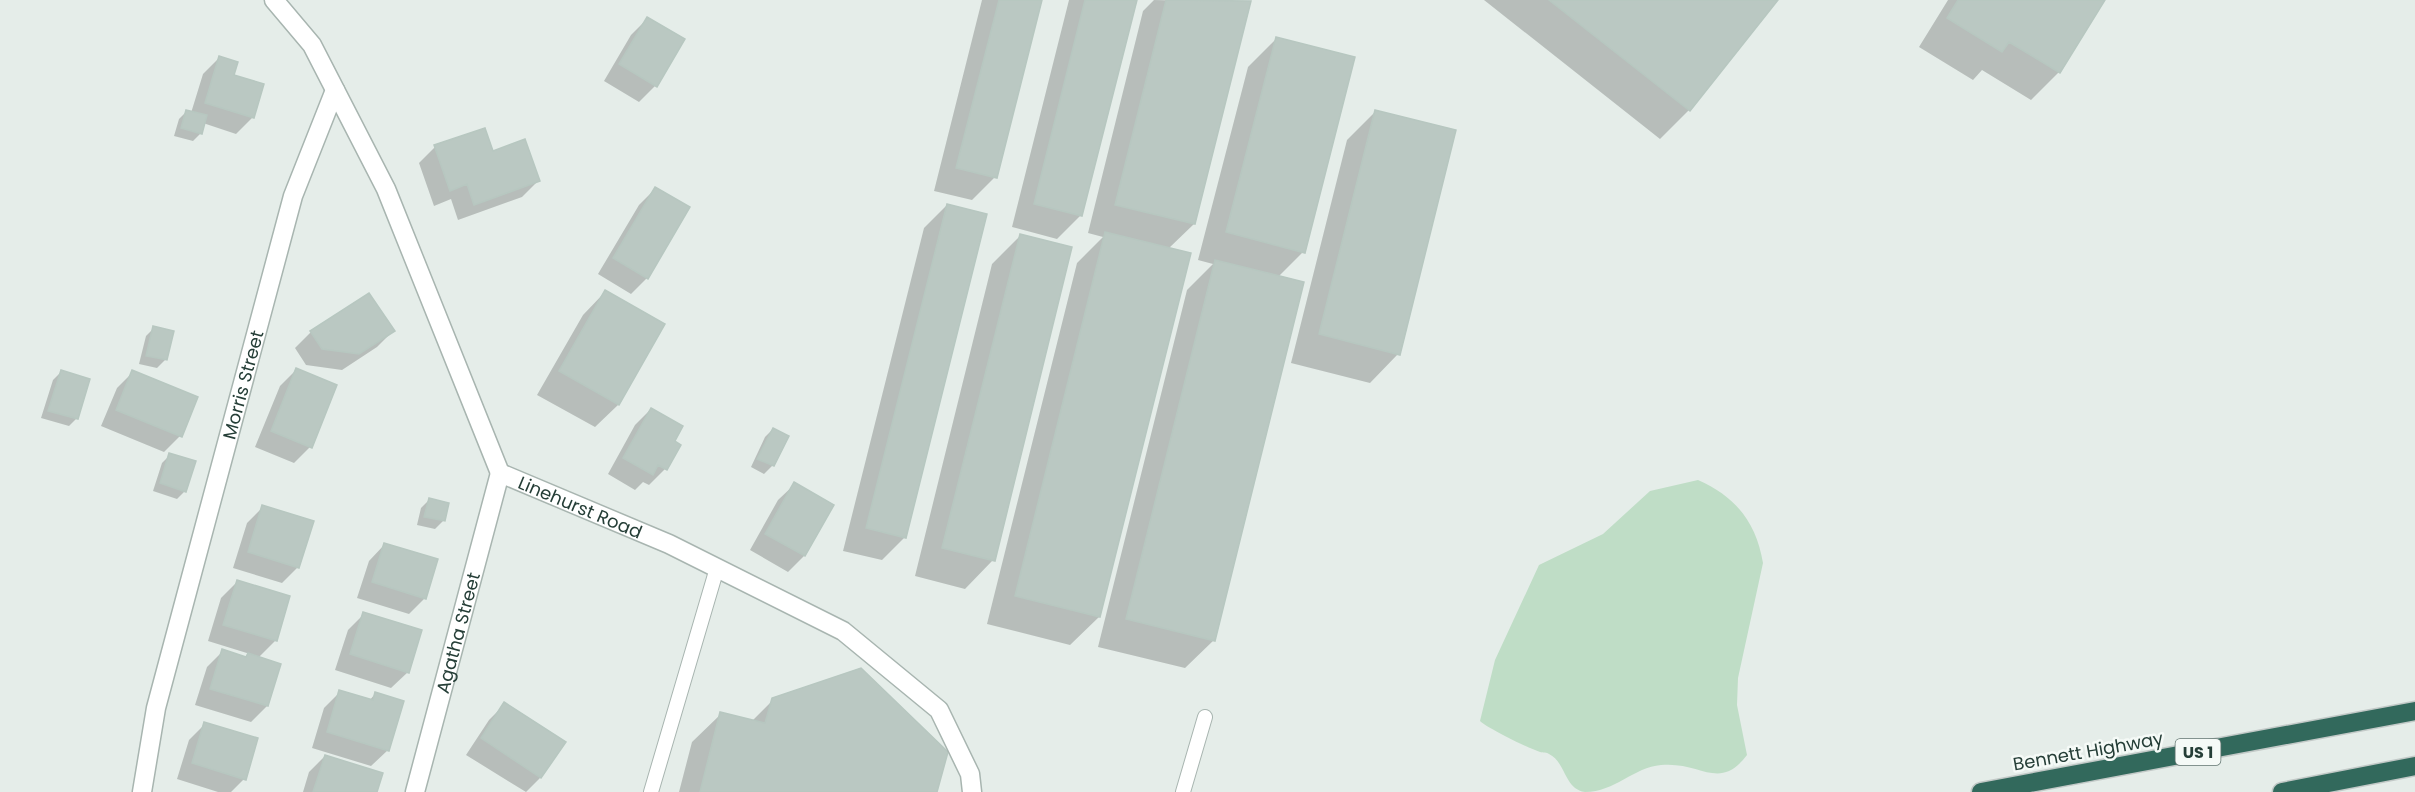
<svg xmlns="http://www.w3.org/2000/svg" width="2415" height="792" font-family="Poppins,sans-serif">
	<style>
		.green { fill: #bfddc6 }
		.shadow { fill: #0003 }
		.building { fill: #bac8c2; stroke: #b7c7c0; stroke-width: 1.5 }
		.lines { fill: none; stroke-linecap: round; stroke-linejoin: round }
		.lane-casing { stroke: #a8b5b0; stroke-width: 16 }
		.street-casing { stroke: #a8b5b0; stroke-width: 21 }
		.highway-casing { stroke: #c2c9c7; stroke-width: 21 }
		.lane { stroke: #fff; stroke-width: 14 }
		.street { stroke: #fff; stroke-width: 18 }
		.highway { stroke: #32695c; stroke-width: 18 }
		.labels { text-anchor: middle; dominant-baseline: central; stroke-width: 5; stroke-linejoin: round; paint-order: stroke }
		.shield { fill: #f5faf7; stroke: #637671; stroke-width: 1.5 }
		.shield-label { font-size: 16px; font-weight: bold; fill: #253e37 }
		.street-label { font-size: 18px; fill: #253e37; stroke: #f5faf7 }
	</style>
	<rect width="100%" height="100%" fill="#e5ede9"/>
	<!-- green -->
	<path class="green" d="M 1698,480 C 1736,497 1756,522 1763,563 L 1738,678 L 1737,705 L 1747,755 C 1719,792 1701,761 1661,765 C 1634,767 1615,792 1585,792 C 1564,789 1566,762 1549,754 C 1547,752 1543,753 1540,752 C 1528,748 1489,729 1480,721 L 1495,660 L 1539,565 L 1603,534 L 1650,491 Z"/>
	<!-- shadow -->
	<path class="shadow" d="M 982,0 L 1040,0 L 995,177 L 972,200 L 934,191 Z
		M 1069,0 L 1135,0 L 1080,216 L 1057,239 L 1012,227 Z
		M 1154,0 L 1249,2 L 1194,224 L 1168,249 L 1099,617 L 1070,645 L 987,624 L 1077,263 L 1103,237 L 1088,233 L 1143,11 Z
		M 1484,0 L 1776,0 L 1689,110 L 1660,139 Z
		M 1948,0 L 2103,0 L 2059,72 L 2031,100 L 1982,70 L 1973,80 L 1919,47 Z
		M 647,19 L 655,86 L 639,102 L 604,81 L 631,35 Z
		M 1277,38 L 1303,252 L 1278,277 L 1214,640 L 1185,668 L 1098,647 L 1187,290 L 1213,264 L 1198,260 L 1248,67 Z
		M 219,58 L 253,117 L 236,134 L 203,123 L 201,133 L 193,141 L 174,136 L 179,119 L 187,111 L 191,113 L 203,74 Z
		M 1375,112 L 1398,354 L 1370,383 L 1291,363 L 1347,140 Z
		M 435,147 L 492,152 L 538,181 L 522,197 L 458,220 L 451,199 L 434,206 L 419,163 Z
		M 655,189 L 647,278 L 631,294 L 598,274 L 639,205 Z
		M 947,205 L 905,537 L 882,560 L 843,551 L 924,228 Z
		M 1021,235 L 993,560 L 965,589 L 915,576 L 992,264 Z
		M 605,292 L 663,324 L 618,405 L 595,427 L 537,395 L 583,315 Z
		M 154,328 L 165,360 L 157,368 L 139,364 L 146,336 Z
		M 393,331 L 377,347 L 342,370 L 306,365 L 295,348 L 311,332 Z
		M 296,370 L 310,447 L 294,463 L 255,447 L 280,386 Z
		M 61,372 L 77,418 L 69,426 L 41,418 L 53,380 Z
		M 133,372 L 180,436 L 164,452 L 101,426 L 117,388 Z
		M 651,409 L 673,442 L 679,445 L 665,469 L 649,485 L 643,482 L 635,490 L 608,474 L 635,425 Z
		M 773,429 L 787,436 L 772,466 L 764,474 L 751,467 L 765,437 Z
		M 170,455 L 185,491 L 177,499 L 153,491 L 162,463 Z
		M 795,484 L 832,505 L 804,556 L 788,572 L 750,550 L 778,500 Z
		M 429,500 L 443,521 L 435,529 L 417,525 L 421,508 Z
		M 263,507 L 298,567 L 282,583 L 233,568 L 247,523 Z
		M 385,544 L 425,598 L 409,614 L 357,598 L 369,561 Z
		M 237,582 L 275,641 L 258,658 L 267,706 L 251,722 L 195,705 L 207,667 L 223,651 L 245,658 L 250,654 L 208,641 L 221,598 Z
		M 364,614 L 408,672 L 391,688 L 335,670 L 348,630 Z
		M 340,692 L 369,701 L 375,694 L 388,750 L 371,766 L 312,748 L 324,708 Z
		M 773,700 L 935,792 L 679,792 L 692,742 L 721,714 L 752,721 Z
		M 505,704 L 563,743 L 540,778 L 526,792 L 466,755 L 489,720 Z
		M 205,724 L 244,779 L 231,792 L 218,792 L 177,779 L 189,740 Z
		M 325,756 L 375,792 L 303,792 L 309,772 Z"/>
	<!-- building -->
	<path class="building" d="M 999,0 L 1042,0 L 997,178 L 956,168 Z
		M 1085,0 L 1137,0 L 1082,216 L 1034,204 Z
		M 1166,0 L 1251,1 L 1195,224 L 1115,205 Z
		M 1549,0 L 1778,0 L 1690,111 Z
		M 1958,0 L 2105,0 L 2060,73 L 2009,42 L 2002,52 L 1947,18 Z
		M 647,17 L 685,39 L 657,87 L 619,64 Z
		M 1276,37 L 1355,57 L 1305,253 L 1226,232 Z
		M 219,56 L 238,62 L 234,75 L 264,84 L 254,118 L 205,103 Z
		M 186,110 L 207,115 L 202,134 L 181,128 Z
		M 1375,110 L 1456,130 L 1400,355 L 1319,334 Z
		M 485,128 L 493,151 L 525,139 L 540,181 L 474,205 L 467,184 L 450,191 L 434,145 Z
		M 655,187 L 690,207 L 648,279 L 613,258 Z
		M 947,204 L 987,214 L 906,538 L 866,528 Z
		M 1105,232 L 1191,253 L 1100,617 L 1015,596 Z
		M 1020,234 L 1072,247 L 995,561 L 942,548 Z
		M 1215,260 L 1304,282 L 1215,641 L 1126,619 Z
		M 605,290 L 665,324 L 619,405 L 559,371 Z
		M 369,293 L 395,331 L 359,354 L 322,349 L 310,331 Z
		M 153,326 L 174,331 L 167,360 L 146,356 Z
		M 296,368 L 337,385 L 312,448 L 271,431 Z
		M 61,370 L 90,379 L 78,419 L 48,411 Z
		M 132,370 L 198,397 L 182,437 L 116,410 Z
		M 651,408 L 683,426 L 675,441 L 681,445 L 667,470 L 658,465 L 653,475 L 623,458 Z
		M 773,428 L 789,436 L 774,466 L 757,459 Z
		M 169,453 L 196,461 L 186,492 L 160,483 Z
		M 794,482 L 834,505 L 805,556 L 765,534 Z
		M 429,498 L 449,503 L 445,521 L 424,517 Z
		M 262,505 L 314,521 L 299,568 L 248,552 Z
		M 384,543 L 438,559 L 426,599 L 372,582 Z
		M 237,580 L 290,596 L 277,641 L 223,625 Z
		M 363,612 L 422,630 L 409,673 L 350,654 Z
		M 222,649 L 246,657 L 248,653 L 281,664 L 268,706 L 210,689 Z
		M 861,668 L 948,752 L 937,792 L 700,792 L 720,712 L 765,723 L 772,698 Z
		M 339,690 L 373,700 L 375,692 L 404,701 L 389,751 L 327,732 Z
		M 504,702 L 566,742 L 541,778 L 481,738 Z
		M 204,722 L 258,738 L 246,780 L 192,763 Z
		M 325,755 L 383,773 L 377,792 L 313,792 Z"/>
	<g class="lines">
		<!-- lane casing -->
		<g class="lane-casing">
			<path id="lane" d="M 651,792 L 717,568
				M 1183,792 L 1205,717"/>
		</g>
		<!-- street casing -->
		<g class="street-casing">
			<g id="street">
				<path id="s1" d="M 274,0 L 312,45 L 386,189 L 500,473 L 669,544 L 843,631 L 939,710 L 970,774 L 972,792"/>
				<path id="s2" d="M 142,792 L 156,708 L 293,196 L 335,90"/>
				<path id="s3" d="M 415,792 L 500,473"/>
			</g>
		</g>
		<!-- highway casing -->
		<g class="highway-casing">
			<path id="highway" d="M 1981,792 L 2415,711
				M 2282,792 L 2415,766"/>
		</g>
		<!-- lane -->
		<use href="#lane" class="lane"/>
		<!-- street -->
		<use href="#street" class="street"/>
		<!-- highway -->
		<use href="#highway" class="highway"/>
	</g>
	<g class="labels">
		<!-- shield labels -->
		<rect class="shield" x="2175.5" y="739" width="45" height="26" rx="4.5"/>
		<g class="shield-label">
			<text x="2198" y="752">US 1</text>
		</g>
		<!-- street labels -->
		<g class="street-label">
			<text stroke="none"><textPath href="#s2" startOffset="420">Morris Street</textPath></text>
			<text stroke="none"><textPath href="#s1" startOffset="614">Linehurst Road</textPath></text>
			<text stroke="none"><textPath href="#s3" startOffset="165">Agatha Street</textPath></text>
			<text transform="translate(2088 751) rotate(-10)">Bennett Highway</text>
		</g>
	</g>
</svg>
